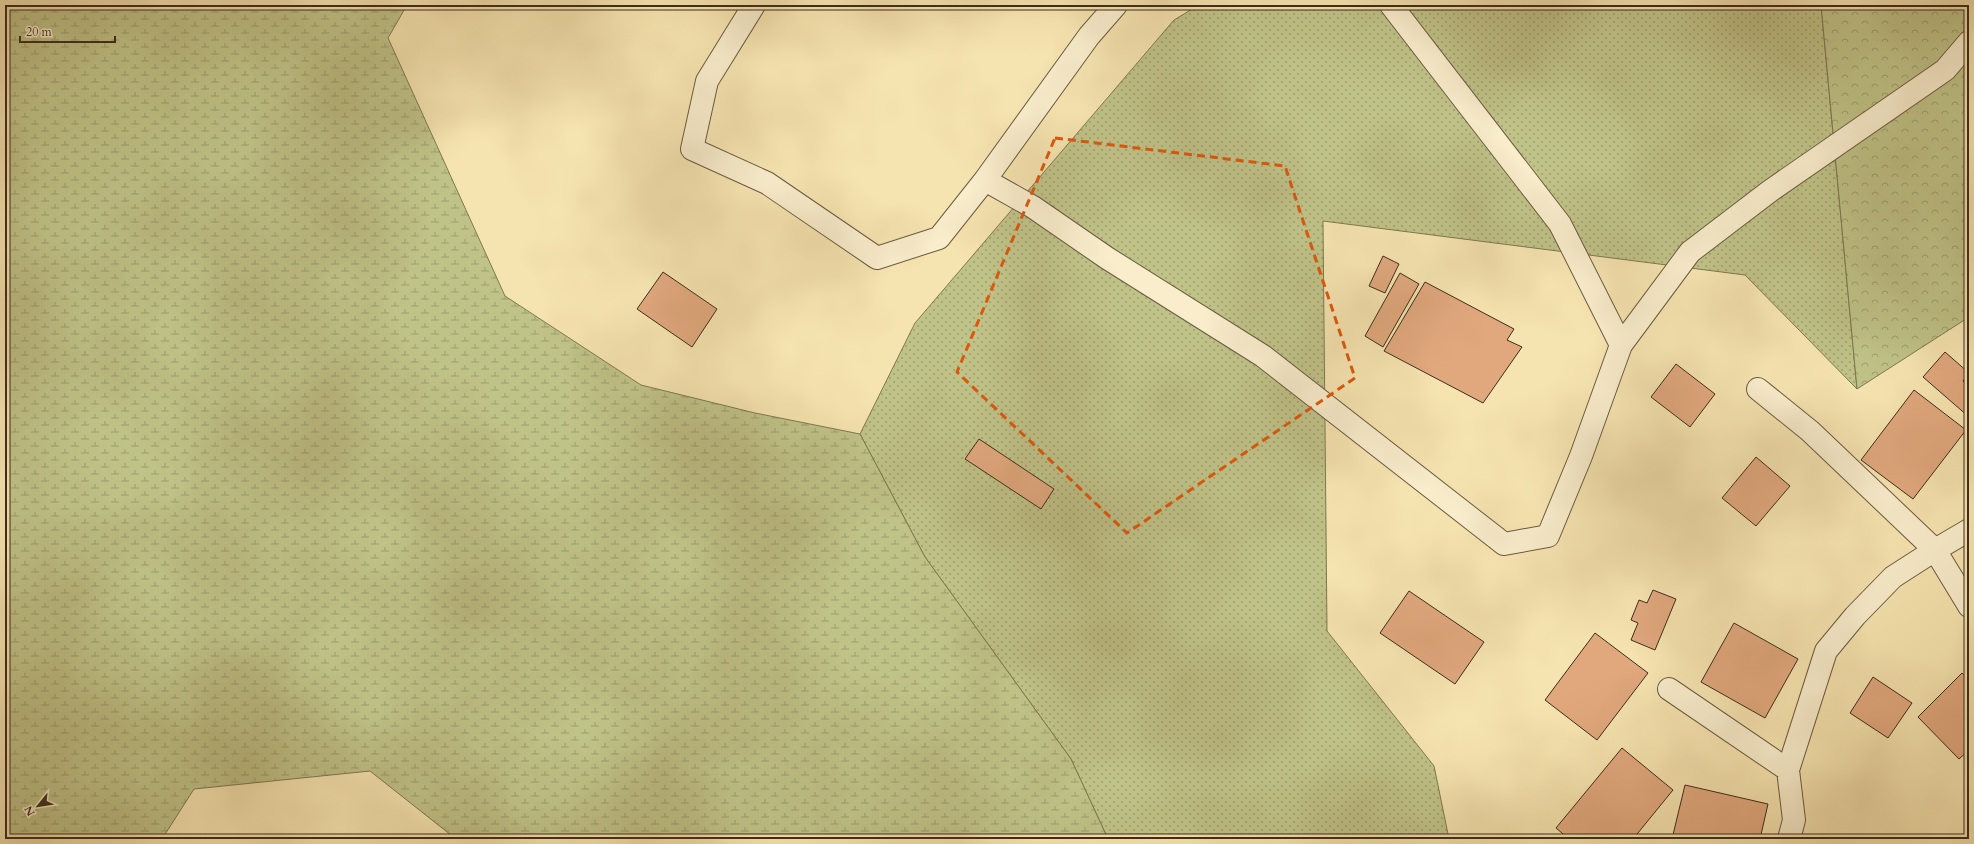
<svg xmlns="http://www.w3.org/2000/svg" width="1974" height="844" font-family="Cardo,serif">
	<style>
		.grass { fill: url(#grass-dots); stroke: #7e7852 }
		.forest { fill: url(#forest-crowns); stroke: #7e7852 }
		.wetland { fill: url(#wetland-marsh); stroke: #7e7852 }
		.building { fill: #e1a87e; stroke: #3d2d1c }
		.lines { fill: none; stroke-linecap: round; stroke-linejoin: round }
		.minor-casing { stroke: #6b5b41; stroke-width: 24 }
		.minor { stroke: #f9edcc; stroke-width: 22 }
		.marked { fill: none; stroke: #df570d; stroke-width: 3; stroke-dasharray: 8 5; stroke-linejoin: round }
	</style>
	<defs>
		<pattern id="grass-dots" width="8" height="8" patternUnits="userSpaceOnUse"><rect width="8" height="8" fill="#c0c388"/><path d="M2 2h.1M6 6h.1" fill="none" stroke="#9d9f6e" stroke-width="1.8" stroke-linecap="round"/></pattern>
		<pattern id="forest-crowns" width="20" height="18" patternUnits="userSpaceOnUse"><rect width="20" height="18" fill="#c0c388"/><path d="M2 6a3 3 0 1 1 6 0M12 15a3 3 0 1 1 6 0" fill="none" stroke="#9d9f6e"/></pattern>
		<pattern id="wetland-marsh" width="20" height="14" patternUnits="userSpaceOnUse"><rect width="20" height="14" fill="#c0c388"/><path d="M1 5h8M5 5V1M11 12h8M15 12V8" fill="none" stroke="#9d9f6e"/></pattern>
	</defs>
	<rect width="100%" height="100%" fill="#f6e4b0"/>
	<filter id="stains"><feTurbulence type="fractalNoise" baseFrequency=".005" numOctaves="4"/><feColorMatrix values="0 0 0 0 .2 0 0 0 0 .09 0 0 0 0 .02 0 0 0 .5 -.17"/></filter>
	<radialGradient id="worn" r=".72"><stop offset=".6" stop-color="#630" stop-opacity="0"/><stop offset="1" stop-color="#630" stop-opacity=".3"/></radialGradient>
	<!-- grass -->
	<path class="grass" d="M 1199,5 L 1821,5 L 1857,389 L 1745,275 L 1323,221 L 1327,631 L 1434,766 L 1449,839 L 1108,839 L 1071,759 L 925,557 L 860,434 L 915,323 L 1174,20 Z"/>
	<!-- forest -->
	<path class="forest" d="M 1821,5 L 1969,5 L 1969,317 L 1857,389 Z"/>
	<!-- wetland -->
	<path class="wetland" d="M 5,5 L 407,5 L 388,38 L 505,296 L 641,385 L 755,413 L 860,434 L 925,557 L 1071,759 L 1108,839 L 456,839 L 370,771 L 194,789 L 162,839 L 5,839 Z"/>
	<!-- building -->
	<path class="building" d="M 1383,256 L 1399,264 L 1385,293 L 1369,286 Z
		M 663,272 L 717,309 L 692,347 L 637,309 Z
		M 1400,273 L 1419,284 L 1383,347 L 1365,336 Z
		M 1425,282 L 1514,329 L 1507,340 L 1522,347 L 1483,403 L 1384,351 Z
		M 1945,352 L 1969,373 L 1963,381 L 1969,387 L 1969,417 L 1923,377 Z
		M 1676,364 L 1715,394 L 1690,427 L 1651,397 Z
		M 1914,390 L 1966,430 L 1913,499 L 1861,460 Z
		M 979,439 L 1054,489 L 1041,509 L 965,459 Z
		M 1756,457 L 1790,486 L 1756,526 L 1722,498 Z
		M 1653,590 L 1676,599 L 1655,650 L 1631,640 L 1638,623 L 1631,620 L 1639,600 L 1647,603 Z
		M 1409,591 L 1484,642 L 1455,684 L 1380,633 Z
		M 1734,623 L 1798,659 L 1765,718 L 1701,682 Z
		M 1595,633 L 1648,673 L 1597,740 L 1545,700 Z
		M 1962,673 L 1969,680 L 1969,750 L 1959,759 L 1918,717 Z
		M 1873,677 L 1912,703 L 1888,738 L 1850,713 Z
		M 1622,748 L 1673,790 L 1633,839 L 1569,839 L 1556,828 Z
		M 1685,785 L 1768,804 L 1760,839 L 1672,839 Z"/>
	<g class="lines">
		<!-- minor casing -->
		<g class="minor-casing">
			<path id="minor" d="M 754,5 L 707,81 L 692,149 L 767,183 L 877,258 L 939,238 L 985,180
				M 1116,5 L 1089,36 L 985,180 L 1033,207 L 1107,258 L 1263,356 L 1504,544 L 1548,536 L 1581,456 L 1621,345 L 1690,252 L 1770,191 L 1945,70 L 1969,42
				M 1391,5 L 1560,224 L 1621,345
				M 1758,389 L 1810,431 L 1935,550 L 1969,606
				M 1669,689 L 1788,770
				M 1789,839 L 1794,820 L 1788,770 L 1826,651 L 1855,616 L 1893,577 L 1935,550 L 1969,530"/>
		</g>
		<!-- minor -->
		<use href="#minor" class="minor"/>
	</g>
	<!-- marked area -->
	<path class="marked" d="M 1055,138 L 1285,166 L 1355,378 L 1127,533 L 957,372 Z"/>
	<!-- margin -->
	<rect width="1974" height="844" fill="none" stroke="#f6e4b0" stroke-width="20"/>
	<rect x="6" y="6" width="1962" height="832" fill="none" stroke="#3d2d1c" stroke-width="2"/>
	<rect x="10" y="10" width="1954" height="824" fill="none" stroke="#3d2d1c"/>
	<!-- north arrow -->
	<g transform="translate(38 806) rotate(240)" stroke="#f9edcc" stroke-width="3" paint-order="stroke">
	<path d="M0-3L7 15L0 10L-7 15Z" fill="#3d2d1c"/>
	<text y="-6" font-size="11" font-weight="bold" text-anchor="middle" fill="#3d2d1c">N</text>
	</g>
	<!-- scale -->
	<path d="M20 36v6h95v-6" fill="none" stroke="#3d2d1c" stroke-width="2"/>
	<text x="26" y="36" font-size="12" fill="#3d2d1c" stroke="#f9edcc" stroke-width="3" paint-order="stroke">20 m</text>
	<rect width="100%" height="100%" filter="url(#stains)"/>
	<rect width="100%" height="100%" fill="url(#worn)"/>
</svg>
